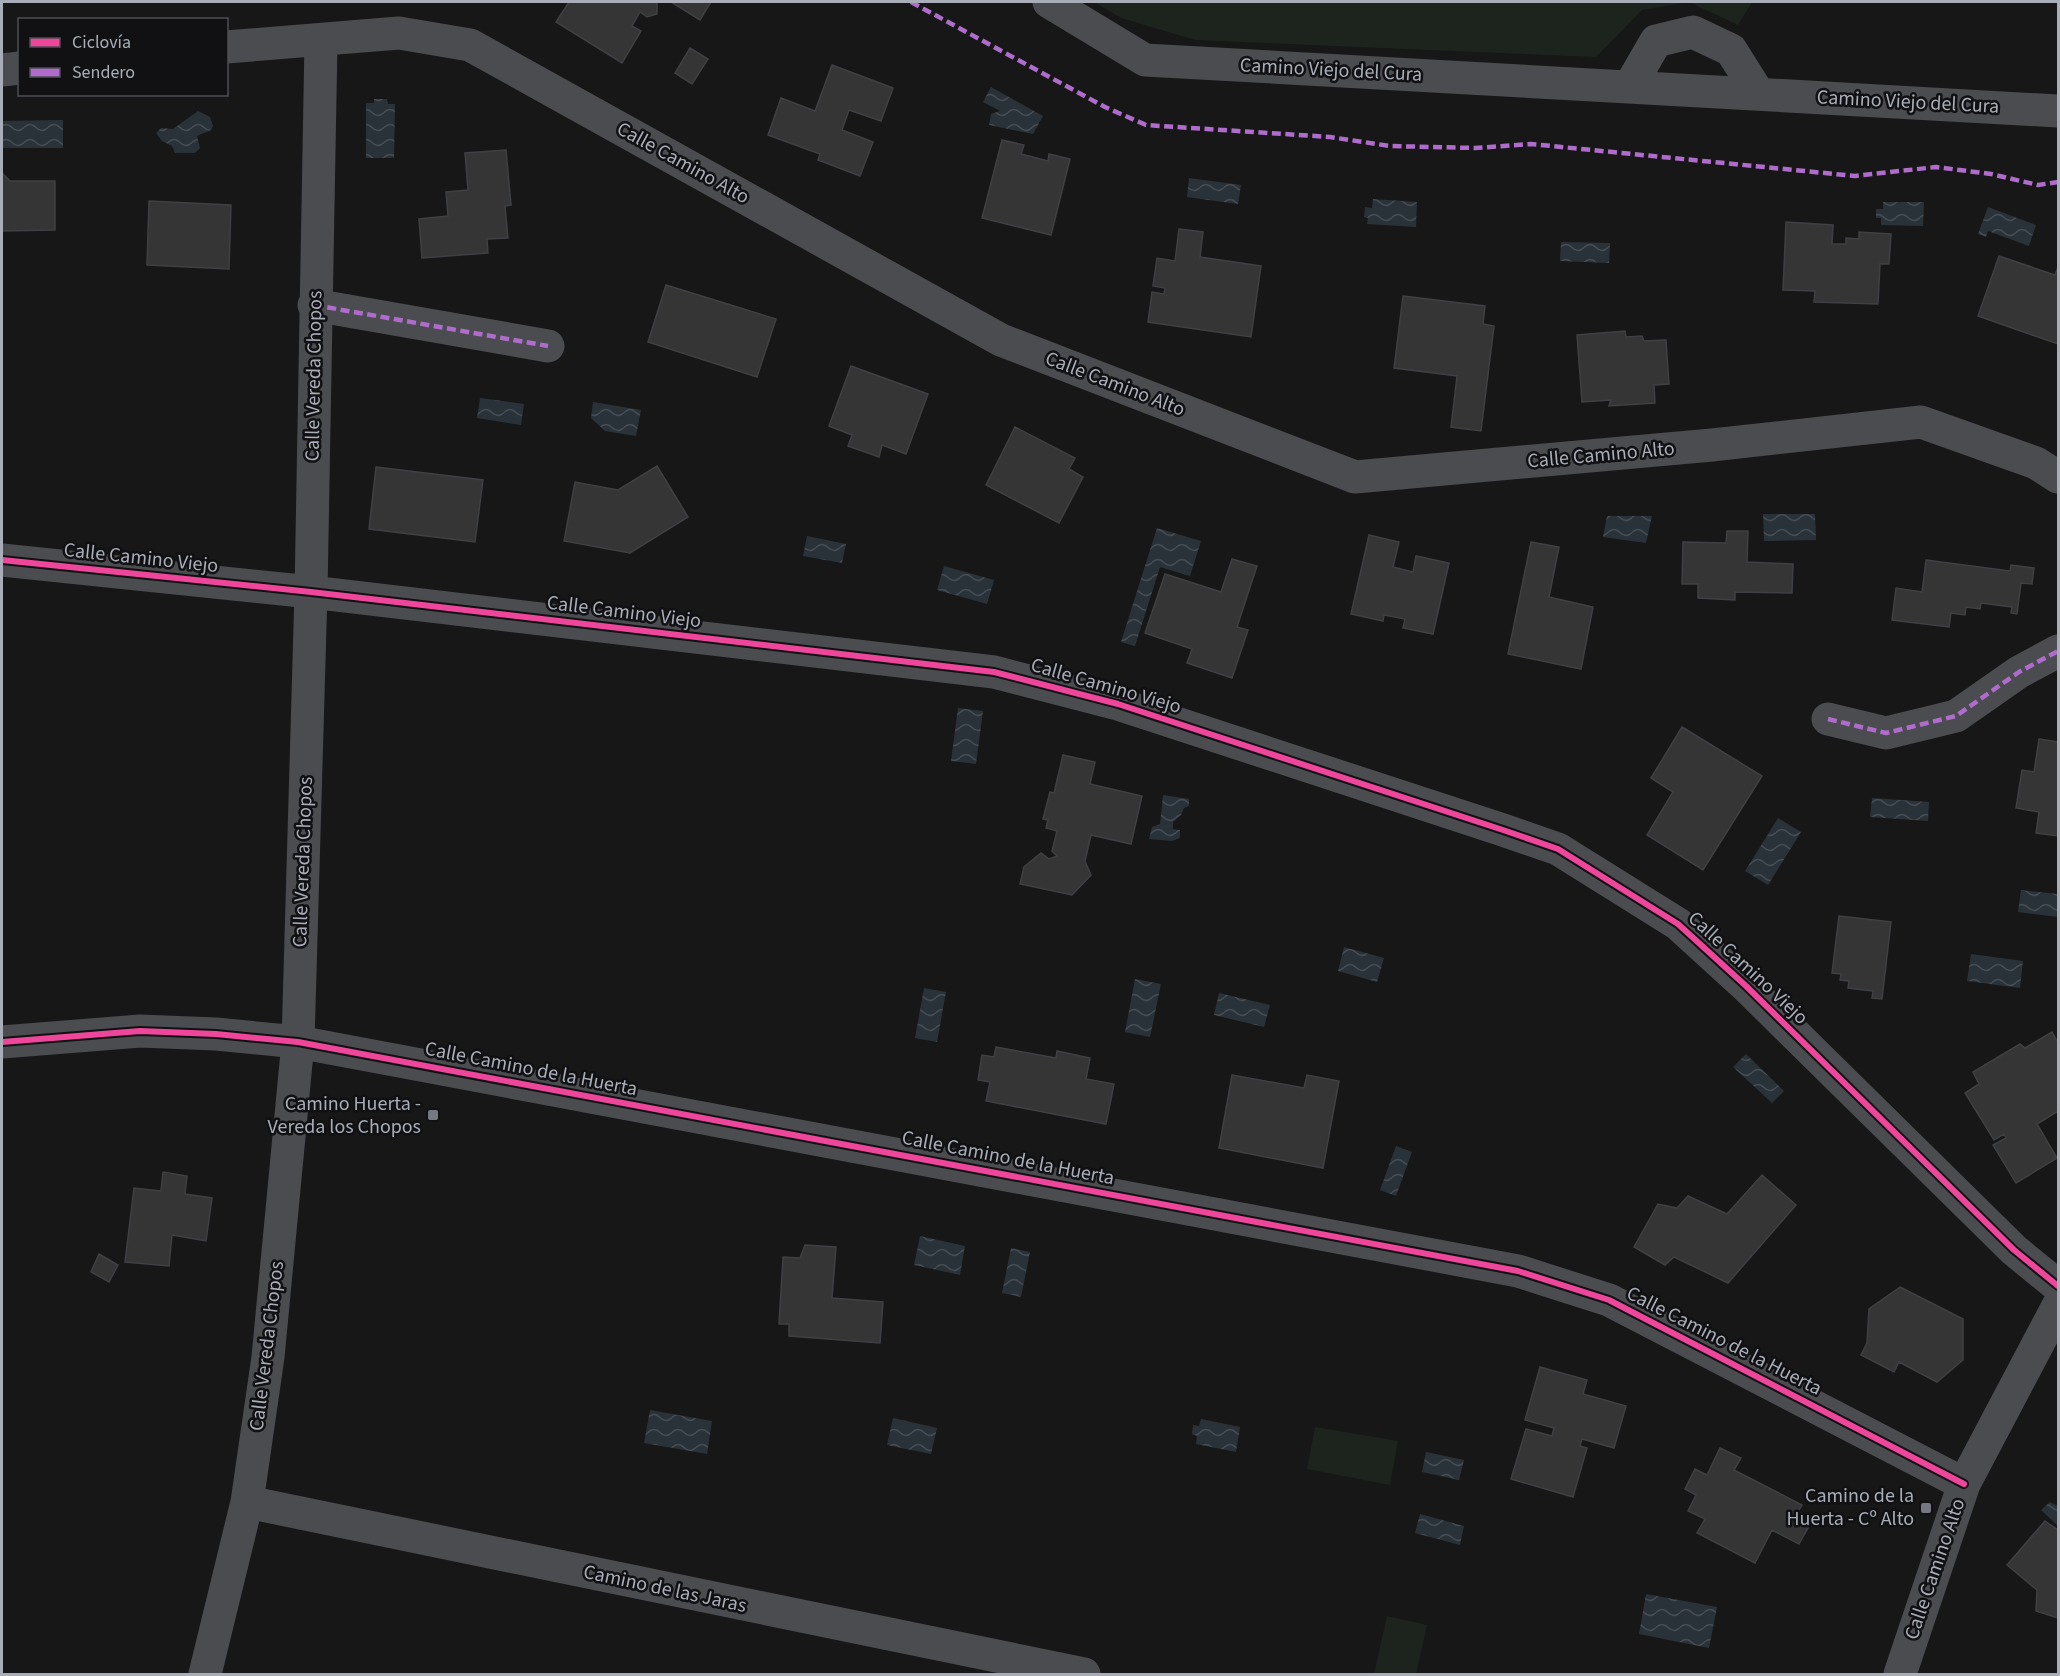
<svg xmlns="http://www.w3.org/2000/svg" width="2060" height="1676" font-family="'Source Sans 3',sans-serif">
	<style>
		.grass { fill: #1d241e }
		.water { fill: url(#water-waves) }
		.building { fill: #353536; stroke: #3f4043; stroke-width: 1.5 }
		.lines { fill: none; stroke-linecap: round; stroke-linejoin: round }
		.street { stroke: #4b4c50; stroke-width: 33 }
		.quiet { stroke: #b06ccc; stroke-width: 4.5; stroke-dasharray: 9 4.5; stroke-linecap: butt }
		.cycleway-casing { stroke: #111113; stroke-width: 10 }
		.cycleway { stroke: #ed469a; stroke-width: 6 }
		.poi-dot { fill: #757880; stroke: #111113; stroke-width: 2 }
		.labels { text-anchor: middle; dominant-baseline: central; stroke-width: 5; stroke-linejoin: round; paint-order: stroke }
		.street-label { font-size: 20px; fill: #a8adb8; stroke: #111113 }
		.poi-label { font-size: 20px; fill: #a8adb8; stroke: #111113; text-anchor: end }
	</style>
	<defs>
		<pattern id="water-waves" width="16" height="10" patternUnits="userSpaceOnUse" patternTransform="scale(1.5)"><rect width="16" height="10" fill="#2a3239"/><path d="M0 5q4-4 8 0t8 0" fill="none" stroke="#464d54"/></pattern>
	</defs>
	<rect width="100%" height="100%" fill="#171717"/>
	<!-- grass -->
	<path class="grass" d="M 1094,2 L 1752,2 L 1738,25 L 1689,2 L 1642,10 L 1596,57 L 1195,40 L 1121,18 Z
		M 1315,1427 L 1398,1441 L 1390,1485 L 1307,1469 Z
		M 1387,1616 L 1427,1625 L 1416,1674 L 1374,1674 Z"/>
	<!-- water -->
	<path class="water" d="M 991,87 L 1043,116 L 1033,134 L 989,125 L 991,114 L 1000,111 L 983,102 Z
		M 374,99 L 387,99 L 388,104 L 395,104 L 394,158 L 366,158 L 366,103 L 374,103 Z
		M 198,111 L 210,117 L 213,126 L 211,130 L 197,136 L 200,148 L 195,153 L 175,153 L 172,146 L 162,141 L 156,133 L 161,128 L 173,129 Z
		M 63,120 L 63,148 L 2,148 L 2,121 Z
		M 1189,178 L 1241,185 L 1238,204 L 1187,197 Z
		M 1373,199 L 1417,202 L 1416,227 L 1367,224 L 1368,218 L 1364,217 L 1365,207 L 1372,208 Z
		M 1883,202 L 1924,202 L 1923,226 L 1881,225 L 1881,218 L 1876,218 L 1876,209 L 1883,209 Z
		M 1988,207 L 2036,225 L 2029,246 L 1988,231 L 1986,237 L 1978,234 Z
		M 1561,242 L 1610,243 L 1609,263 L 1560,261 Z
		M 480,398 L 524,404 L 521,425 L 477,418 Z
		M 593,402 L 641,410 L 636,436 L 605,431 L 591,418 Z
		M 1763,514 L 1815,514 L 1816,540 L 1764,541 Z
		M 1607,516 L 1652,516 L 1646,543 L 1603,537 Z
		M 1157,528 L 1201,541 L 1190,576 L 1160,567 L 1135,646 L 1121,642 Z
		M 807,536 L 846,544 L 842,563 L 803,556 Z
		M 944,566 L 994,580 L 987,604 L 937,590 Z
		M 958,708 L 983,711 L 976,764 L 951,761 Z
		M 1163,795 L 1189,799 L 1189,806 L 1184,808 L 1181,815 L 1173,822 L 1173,829 L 1180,830 L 1180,838 L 1172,841 L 1149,839 L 1152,827 L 1160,824 Z
		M 1872,798 L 1929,802 L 1928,821 L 1870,817 Z
		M 1778,818 L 1801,832 L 1768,885 L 1745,871 Z
		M 2021,890 L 2058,894 L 2058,917 L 2018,912 Z
		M 1344,947 L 1384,958 L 1377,982 L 1338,971 Z
		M 1971,954 L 2023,961 L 2020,988 L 1967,981 Z
		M 1135,979 L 1161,984 L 1150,1037 L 1125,1032 Z
		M 924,988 L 946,992 L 937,1042 L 915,1038 Z
		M 1219,993 L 1270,1005 L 1264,1027 L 1214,1015 Z
		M 1746,1054 L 1784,1091 L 1772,1103 L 1733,1067 Z
		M 1396,1146 L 1412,1152 L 1396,1196 L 1380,1190 Z
		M 920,1236 L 965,1246 L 960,1275 L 914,1265 Z
		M 1011,1248 L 1030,1252 L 1021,1297 L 1002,1293 Z
		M 650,1410 L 712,1421 L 707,1454 L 644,1443 Z
		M 893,1418 L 937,1428 L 931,1454 L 887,1445 Z
		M 1201,1419 L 1240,1427 L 1236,1452 L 1196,1444 L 1197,1436 L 1192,1434 L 1193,1425 L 1199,1426 Z
		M 1426,1452 L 1464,1460 L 1459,1480 L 1422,1472 Z
		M 2050,1502 L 2058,1506 L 2058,1526 L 2041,1510 Z
		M 1420,1514 L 1464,1526 L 1460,1545 L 1415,1533 Z
		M 1646,1594 L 1717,1607 L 1709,1648 L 1639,1634 Z"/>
	<!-- building -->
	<path class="building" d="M 569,2 L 657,2 L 657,14 L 647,17 L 640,12 L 632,26 L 641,31 L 622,63 L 556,22 Z
		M 671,2 L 711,2 L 700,20 Z
		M 690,48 L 708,59 L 692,84 L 675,73 Z
		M 832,65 L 893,88 L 881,121 L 849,110 L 842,130 L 873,142 L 860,176 L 818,160 L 820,154 L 768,135 L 781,98 L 815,111 Z
		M 1002,140 L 1024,145 L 1021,154 L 1048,161 L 1049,154 L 1070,159 L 1051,235 L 982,218 Z
		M 506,150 L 511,205 L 505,206 L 508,238 L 487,239 L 488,253 L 422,258 L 419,219 L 448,216 L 446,192 L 468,190 L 465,153 Z
		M 2,173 L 10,181 L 55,181 L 55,230 L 2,231 Z
		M 149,201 L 231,205 L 229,269 L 147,265 Z
		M 1786,222 L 1833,225 L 1832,244 L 1846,244 L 1846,238 L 1859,239 L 1859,232 L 1891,234 L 1889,264 L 1880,264 L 1878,304 L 1814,302 L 1815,291 L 1783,290 Z
		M 1179,229 L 1203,232 L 1200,257 L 1261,266 L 1251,337 L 1148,322 L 1152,292 L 1164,294 L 1165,288 L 1153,286 L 1157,258 L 1175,261 Z
		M 1999,256 L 2055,275 L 2058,267 L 2058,344 L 1978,316 Z
		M 666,285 L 776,319 L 757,377 L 648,342 Z
		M 1403,296 L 1485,306 L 1483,324 L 1494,326 L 1481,431 L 1451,427 L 1457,376 L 1394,368 Z
		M 1625,331 L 1626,337 L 1642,336 L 1644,341 L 1666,340 L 1669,384 L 1654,385 L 1655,403 L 1609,406 L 1611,400 L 1582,402 L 1577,335 Z
		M 851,366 L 928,394 L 906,454 L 882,445 L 879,457 L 848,446 L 852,435 L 829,426 Z
		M 1015,427 L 1075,458 L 1069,469 L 1083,477 L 1059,523 L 986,485 Z
		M 657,466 L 688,517 L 630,553 L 564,541 L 575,482 L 618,490 Z
		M 376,467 L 483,480 L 475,542 L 369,529 Z
		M 1727,531 L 1748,531 L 1747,562 L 1793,564 L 1792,593 L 1735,592 L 1735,600 L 1698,598 L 1698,584 L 1682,584 L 1683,542 L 1726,543 Z
		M 1369,535 L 1399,542 L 1393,567 L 1413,572 L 1416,556 L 1449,563 L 1433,634 L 1403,628 L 1405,619 L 1384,615 L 1383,621 L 1351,614 Z
		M 1531,542 L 1559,547 L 1549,597 L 1593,607 L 1581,669 L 1508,654 Z
		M 1232,559 L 1257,566 L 1237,627 L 1248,630 L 1232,678 L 1187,663 L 1192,649 L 1145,633 L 1165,574 L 1221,592 Z
		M 1926,560 L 2010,571 L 2011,565 L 2034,568 L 2032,584 L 2021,583 L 2017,614 L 2011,613 L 2012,607 L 1981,603 L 1980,609 L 1966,607 L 1965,615 L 1951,613 L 1949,627 L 1892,620 L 1896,588 L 1922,592 Z
		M 1682,727 L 1762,776 L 1703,870 L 1647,835 L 1673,792 L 1651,778 Z
		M 2039,739 L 2058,742 L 2058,836 L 2036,833 L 2039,812 L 2016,808 L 2022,770 L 2034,772 Z
		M 1063,755 L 1095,762 L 1090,784 L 1142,796 L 1131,844 L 1091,835 L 1085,861 L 1091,875 L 1072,895 L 1020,884 L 1024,867 L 1041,853 L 1049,859 L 1057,856 L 1052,851 L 1057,831 L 1046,828 L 1048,820 L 1043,819 L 1050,792 L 1054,793 Z
		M 1839,916 L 1891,922 L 1882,999 L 1872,998 L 1873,991 L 1848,988 L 1849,981 L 1840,980 L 1841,974 L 1832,973 Z
		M 2052,1032 L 2058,1043 L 2058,1111 L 2037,1124 L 2057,1158 L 2016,1183 L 1993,1145 L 2006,1138 L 2004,1134 L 1994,1140 L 1965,1093 L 1979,1084 L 1973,1072 L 2020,1044 L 2025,1048 Z
		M 996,1047 L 1056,1058 L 1057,1051 L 1090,1058 L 1086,1079 L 1114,1084 L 1106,1124 L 986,1101 L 990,1082 L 978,1080 L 982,1055 L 994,1057 Z
		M 1232,1075 L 1304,1088 L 1307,1075 L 1339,1081 L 1323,1168 L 1219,1148 Z
		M 163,1172 L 187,1176 L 185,1194 L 212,1198 L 206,1241 L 172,1235 L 169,1266 L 125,1262 L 134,1188 L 161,1191 Z
		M 1762,1175 L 1796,1205 L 1728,1283 L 1674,1257 L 1665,1265 L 1634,1247 L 1658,1204 L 1677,1208 L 1688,1196 L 1727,1214 Z
		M 805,1245 L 836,1247 L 832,1298 L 883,1302 L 880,1343 L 789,1336 L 789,1324 L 779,1324 L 783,1257 L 800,1258 Z
		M 99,1254 L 118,1265 L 109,1282 L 91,1272 Z
		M 1900,1287 L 1963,1319 L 1963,1360 L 1937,1382 L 1899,1362 L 1894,1372 L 1861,1355 L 1867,1343 L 1869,1309 Z
		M 1540,1367 L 1587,1380 L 1583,1394 L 1626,1406 L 1614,1448 L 1582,1439 L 1580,1446 L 1587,1448 L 1573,1497 L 1511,1479 L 1526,1429 L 1552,1436 L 1554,1428 L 1525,1420 Z
		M 1720,1448 L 1741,1458 L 1734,1470 L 1802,1505 L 1798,1512 L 1813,1519 L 1799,1544 L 1772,1530 L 1755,1563 L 1697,1533 L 1705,1519 L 1688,1511 L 1696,1495 L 1685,1489 L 1695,1469 L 1707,1475 Z
		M 2045,1521 L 2058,1530 L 2058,1618 L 2036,1611 L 2037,1590 L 2007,1565 Z"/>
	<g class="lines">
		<!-- street -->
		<path class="street" d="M 1049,2 L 1145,60 L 2058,111
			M 226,47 L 399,33 L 470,45 L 1001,340 L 1355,477 L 1712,445 L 1921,422 L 2036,463 L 2058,477
			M 2,70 L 20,68
			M 1630,86 L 1656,41 L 1693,32 L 1731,50 L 1758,93
			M 314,305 L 548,346
			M 2,560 L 311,592 L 994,672 L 1118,704 L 1503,830 L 1558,849 L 1678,924 L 1746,986 L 2014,1250 L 2058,1286
			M 1828,719 L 1886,733 L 1956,716 L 2019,672 L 2058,651
			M 2,1042 L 140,1031 L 216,1034 L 298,1042 L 1518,1271 L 1609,1300 L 1964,1484
			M 247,1502 L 1084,1674
			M 205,1674 L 247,1502 L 268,1357 L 298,1042 L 311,592 L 321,41
			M 1900,1674 L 1964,1484 L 2058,1306"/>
		<!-- quiet -->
		<path class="quiet" d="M 911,2 L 1105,107 L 1146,125 L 1330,137 L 1390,146 L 1475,148 L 1531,144 L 1855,176 L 1936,167 L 1991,174 L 2038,185 L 2058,182
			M 314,305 L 548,346
			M 1828,719 L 1886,733 L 1956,716 L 2019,672 L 2058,651"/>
		<!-- cycleway casing -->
		<g class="cycleway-casing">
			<path id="cycleway" d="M 2,560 L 311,592 L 994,672 L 1118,704 L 1503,830 L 1558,849 L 1678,924 L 1746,986 L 2014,1250 L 2058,1286
				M 2,1042 L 140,1031 L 216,1034 L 298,1042 L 1518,1271 L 1609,1300 L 1964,1484"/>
		</g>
		<!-- cycleway -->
		<use href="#cycleway" class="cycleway"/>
	</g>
	<!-- markers -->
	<g class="poi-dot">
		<rect x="427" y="1109" width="12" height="12" rx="3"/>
		<rect x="1920" y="1502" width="12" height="12" rx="3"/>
	</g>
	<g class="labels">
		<!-- street labels -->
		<g class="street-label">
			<text transform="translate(1331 70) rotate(3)">Camino Viejo del Cura</text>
			<text transform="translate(1908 102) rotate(3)">Camino Viejo del Cura</text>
			<text transform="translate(683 163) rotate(29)">Calle Camino Alto</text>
			<text transform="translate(314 376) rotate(-89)">Calle Vereda Chopos</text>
			<text transform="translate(1115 384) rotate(21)">Calle Camino Alto</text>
			<text transform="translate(1601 455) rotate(-5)">Calle Camino Alto</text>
			<text transform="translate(141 558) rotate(6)">Calle Camino Viejo</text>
			<text transform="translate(624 612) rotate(7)">Calle Camino Viejo</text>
			<text transform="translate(1106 686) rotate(16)">Calle Camino Viejo</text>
			<text transform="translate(303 862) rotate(-88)">Calle Vereda Chopos</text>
			<text transform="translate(1748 968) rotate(43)">Calle Camino Viejo</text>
			<text transform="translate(531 1069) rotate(11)">Calle Camino de la Huerta</text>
			<text transform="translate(1008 1158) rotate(11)">Calle Camino de la Huerta</text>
			<text transform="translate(1724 1341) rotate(27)">Calle Camino de la Huerta</text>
			<text transform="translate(267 1346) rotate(-83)">Calle Vereda Chopos</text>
			<text transform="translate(1935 1569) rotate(-71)">Calle Camino Alto</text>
			<text transform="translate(665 1589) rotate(12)">Camino de las Jaras</text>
		</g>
		<!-- poi labels -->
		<g class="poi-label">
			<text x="421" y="1104">Camino Huerta -<tspan x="421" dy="23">Vereda los Chopos</tspan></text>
			<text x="1914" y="1496">Camino de la<tspan x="1914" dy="23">Huerta - Cº Alto</tspan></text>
		</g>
	</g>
	<!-- border -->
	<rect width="2060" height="1676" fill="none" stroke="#a8adb8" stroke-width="6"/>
	<!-- legend -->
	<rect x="18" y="18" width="210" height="78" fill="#111113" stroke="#4d4f55" stroke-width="1.5"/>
	<rect x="30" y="38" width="30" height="9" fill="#ed469a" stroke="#4d4f55" stroke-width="1.5"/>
	<text x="72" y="48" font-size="18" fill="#a8adb8">Ciclovía</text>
	<rect x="30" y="68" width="30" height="9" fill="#b06ccc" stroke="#4d4f55" stroke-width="1.5"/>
	<text x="72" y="78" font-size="18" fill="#a8adb8">Sendero</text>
</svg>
